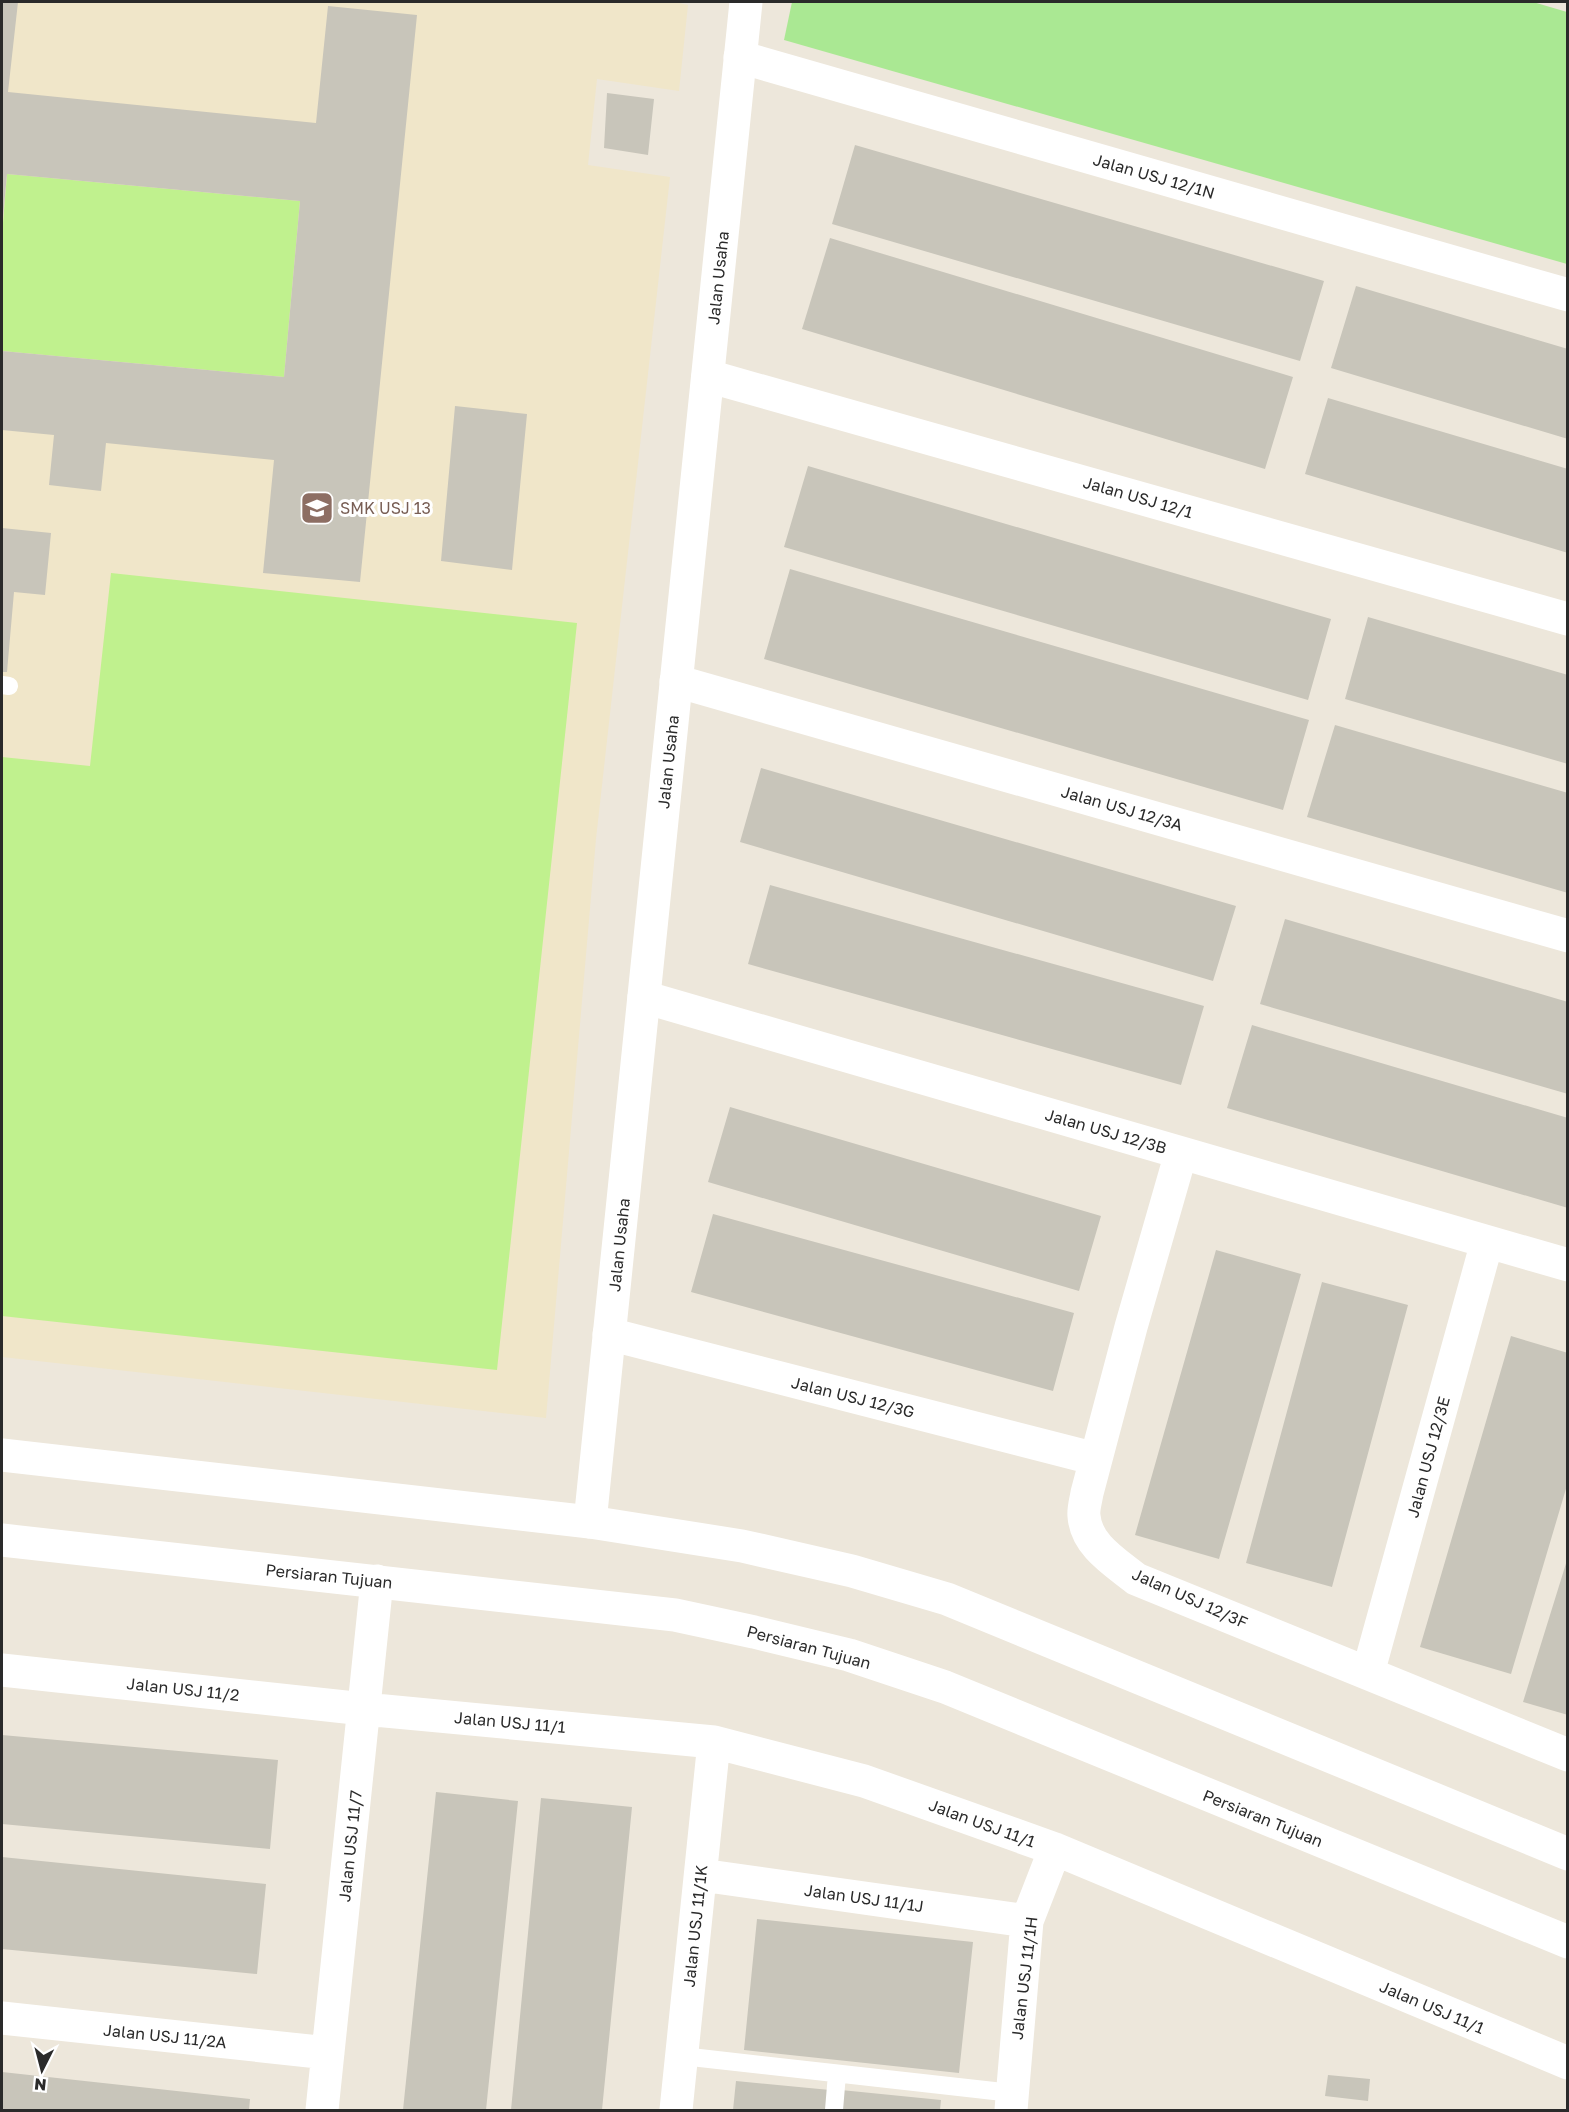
<svg xmlns="http://www.w3.org/2000/svg" width="1569" height="2112" font-family="'Golos Text',sans-serif">
	<style>
		.education { fill: #f0e6c9 }
		.green { fill: #aae893 }
		.pitch { fill: #c0f18e }
		.building { fill: #c8c5ba }
		.lines { fill: none; stroke-linecap: round; stroke-linejoin: round }
		.service { stroke: #fff; stroke-width: 18 }
		.minor { stroke: #fff; stroke-width: 33 }
		.tertiary { stroke: #fff; stroke-width: 33 }
		.secondary { stroke: #fff; stroke-width: 33 }
		.labels { text-anchor: middle; dominant-baseline: central; stroke-width: 6; stroke-linejoin: round; paint-order: stroke }
		.street-label { font-size: 16px; fill: #2a2a2a; stroke: #fff }
		.education-label { font-size: 16px; fill: #785e54; stroke: #fff; text-anchor: start }
	</style>
	<rect width="100%" height="100%" fill="#ede7db"/>
	<!-- education -->
	<path class="education" d="M 2,2 L 675,2 L 688,5 L 679,91 L 597,79 L 588,165 L 670,177 L 596,839 L 546,1418 L 2,1357 Z"/>
	<!-- green -->
	<path class="green" d="M 792,2 L 1533,2 L 1567,12 L 1567,264 L 784,40 Z"/>
	<!-- pitch -->
	<path class="pitch" d="M 7,174 L 300,201 L 284,377 L 2,351 L 2,235 Z
		M 111,573 L 577,623 L 497,1370 L 2,1316 L 2,757 L 90,766 Z"/>
	<!-- building -->
	<path class="building" d="M 2,2 L 18,2 L 8,92 L 316,123 L 328,6 L 417,15 L 360,582 L 263,573 L 274,460 L 106,443 L 101,491 L 49,485 L 54,435 L 2,430 L 2,351 L 284,377 L 300,201 L 7,174 L 3,217 L 2,217 Z
		M 607,93 L 654,99 L 648,155 L 604,148 Z
		M 855,145 L 1324,281 L 1300,361 L 832,224 Z
		M 830,238 L 1293,377 L 1265,469 L 802,329 Z
		M 1356,286 L 1568,349 L 1568,439 L 1331,368 Z
		M 1328,398 L 1568,469 L 1568,553 L 1305,474 Z
		M 455,406 L 527,414 L 512,570 L 441,561 Z
		M 808,466 L 1331,619 L 1308,700 L 784,547 Z
		M 2,528 L 51,533 L 45,595 L 14,592 L 7,672 L 2,672 Z
		M 790,569 L 1309,720 L 1283,810 L 764,659 Z
		M 1368,617 L 1568,675 L 1568,764 L 1345,699 Z
		M 1335,725 L 1568,793 L 1568,893 L 1307,817 Z
		M 761,768 L 1236,906 L 1213,981 L 740,842 Z
		M 770,885 L 1204,1006 L 1181,1085 L 748,964 Z
		M 1285,919 L 1568,1002 L 1568,1094 L 1260,1004 Z
		M 1252,1025 L 1568,1118 L 1568,1208 L 1227,1108 Z
		M 730,1107 L 1101,1216 L 1079,1291 L 708,1182 Z
		M 713,1214 L 1074,1313 L 1053,1391 L 691,1292 Z
		M 1216,1250 L 1301,1274 L 1219,1559 L 1135,1535 Z
		M 1322,1282 L 1408,1305 L 1332,1587 L 1246,1563 Z
		M 1511,1336 L 1568,1353 L 1568,1482 L 1511,1674 L 1420,1647 Z
		M 1568,1557 L 1568,1715 L 1523,1702 Z
		M 2,1735 L 278,1760 L 270,1849 L 2,1824 Z
		M 436,1792 L 518,1801 L 486,2110 L 403,2110 Z
		M 541,1798 L 632,1807 L 602,2110 L 511,2110 Z
		M 2,1857 L 266,1884 L 257,1974 L 2,1949 Z
		M 757,1919 L 973,1942 L 959,2073 L 744,2050 Z
		M 2,2072 L 250,2099 L 249,2110 L 2,2110 Z
		M 1328,2075 L 1370,2079 L 1368,2101 L 1325,2096 Z
		M 736,2081 L 830,2090 L 828,2110 L 733,2110 Z
		M 841,2090 L 941,2100 L 940,2110 L 839,2110 Z"/>
	<g class="lines">
		<!-- service -->
		<path class="service" d="M 2,685 L 9,686
			M 682,2056 L 1012,2093
			M 834,2110 L 837,2074"/>
		<!-- minor -->
		<path class="minor" d="M 740,57 L 1568,295
			M 708,376 L 1568,619
			M 676,681 L 1568,936
			M 644,997 L 1568,1265
			M 1181,1153 L 1131,1327 L 1087,1493 C 1086,1500 1083,1509 1084,1516 C 1086,1545 1115,1562 1136,1579 L 1568,1755
			M 609,1334 L 1096,1459
			M 2,1670 L 364,1709 L 714,1742 L 864,1781 L 1055,1849 L 1568,2063
			M 1368,1673 L 1487,1242
			M 701,1875 L 1027,1921
			M 2,2018 L 328,2053
			M 322,2110 L 377,1581
			M 676,2110 L 714,1742
			M 1011,2110 L 1027,1921 L 1055,1849"/>
		<!-- tertiary -->
		<path class="tertiary" d="M 590,1522 L 746,2"/>
		<!-- secondary -->
		<path class="secondary" d="M 2,1455 L 590,1522 L 742,1546 L 852,1571 L 947,1599 L 1568,1854
			M 2,1540 L 675,1615 L 754,1632 L 849,1655 L 945,1687 L 1568,1942"/>
	</g>
	<!-- icons -->
	<defs>
		<g id="school-square" transform="scale(1.725)"><rect x="-9" y="-9" width="18" height="18" rx="4" fill="#8d6e63" stroke="#fff"/><path d="M0-5L7-2L0 1L-7-2ZM-4 1L0 2.5L4 1V4Q0 6-4 4Z" fill="#fff"/></g>
	</defs>
	<g fill-rule="evenodd">
		<use href="#school-square" x="317" y="508"/>
	</g>
	<g class="labels">
		<!-- street labels -->
		<g class="street-label">
			<text transform="translate(1154 176) rotate(16)">Jalan USJ 12/1N</text>
			<text transform="translate(718 278) rotate(-84)">Jalan Usaha</text>
			<text transform="translate(1138 497) rotate(16)">Jalan USJ 12/1</text>
			<text transform="translate(668 762) rotate(-84)">Jalan Usaha</text>
			<text transform="translate(1122 808) rotate(16)">Jalan USJ 12/3A</text>
			<text transform="translate(1106 1131) rotate(16)">Jalan USJ 12/3B</text>
			<text transform="translate(619 1245) rotate(-84)">Jalan Usaha</text>
			<text transform="translate(853 1397) rotate(14)">Jalan USJ 12/3G</text>
			<text transform="translate(1428 1457) rotate(-75)">Jalan USJ 12/3E</text>
			<text transform="translate(329 1576) rotate(6)">Persiaran Tujuan</text>
			<text transform="translate(1190 1598) rotate(24)">Jalan USJ 12/3F</text>
			<text transform="translate(809 1647) rotate(15)">Persiaran Tujuan</text>
			<text transform="translate(183 1689) rotate(6)">Jalan USJ 11/2</text>
			<text transform="translate(510 1722) rotate(5)">Jalan USJ 11/1</text>
			<text transform="translate(1263 1818) rotate(22)">Persiaran Tujuan</text>
			<text transform="translate(982 1823) rotate(20)">Jalan USJ 11/1</text>
			<text transform="translate(350 1846) rotate(-84)">Jalan USJ 11/7</text>
			<text transform="translate(864 1898) rotate(8)">Jalan USJ 11/1J</text>
			<text transform="translate(695 1926) rotate(-84)">Jalan USJ 11/1K</text>
			<text transform="translate(1024 1978) rotate(-83)">Jalan USJ 11/1H</text>
			<text transform="translate(1432 2007) rotate(23)">Jalan USJ 11/1</text>
			<text transform="translate(165 2036) rotate(6)">Jalan USJ 11/2A</text>
		</g>
		<!-- education labels -->
		<g class="education-label">
			<text x="340" y="508">SMK USJ 13</text>
		</g>
	</g>
	<!-- border -->
	<rect width="1569" height="2112" fill="none" stroke="#2a2a2a" stroke-width="6"/>
	<!-- north arrow -->
	<g transform="translate(42 2070) rotate(186)" stroke="#ffffff" stroke-width="4.5" paint-order="stroke">
	<path d="M0-4.5L10 22L0 15L-10 22Z" fill="#2a2a2a"/>
	<text y="-9" font-size="16" font-weight="bold" text-anchor="middle" fill="#2a2a2a">N</text>
	</g>
</svg>
